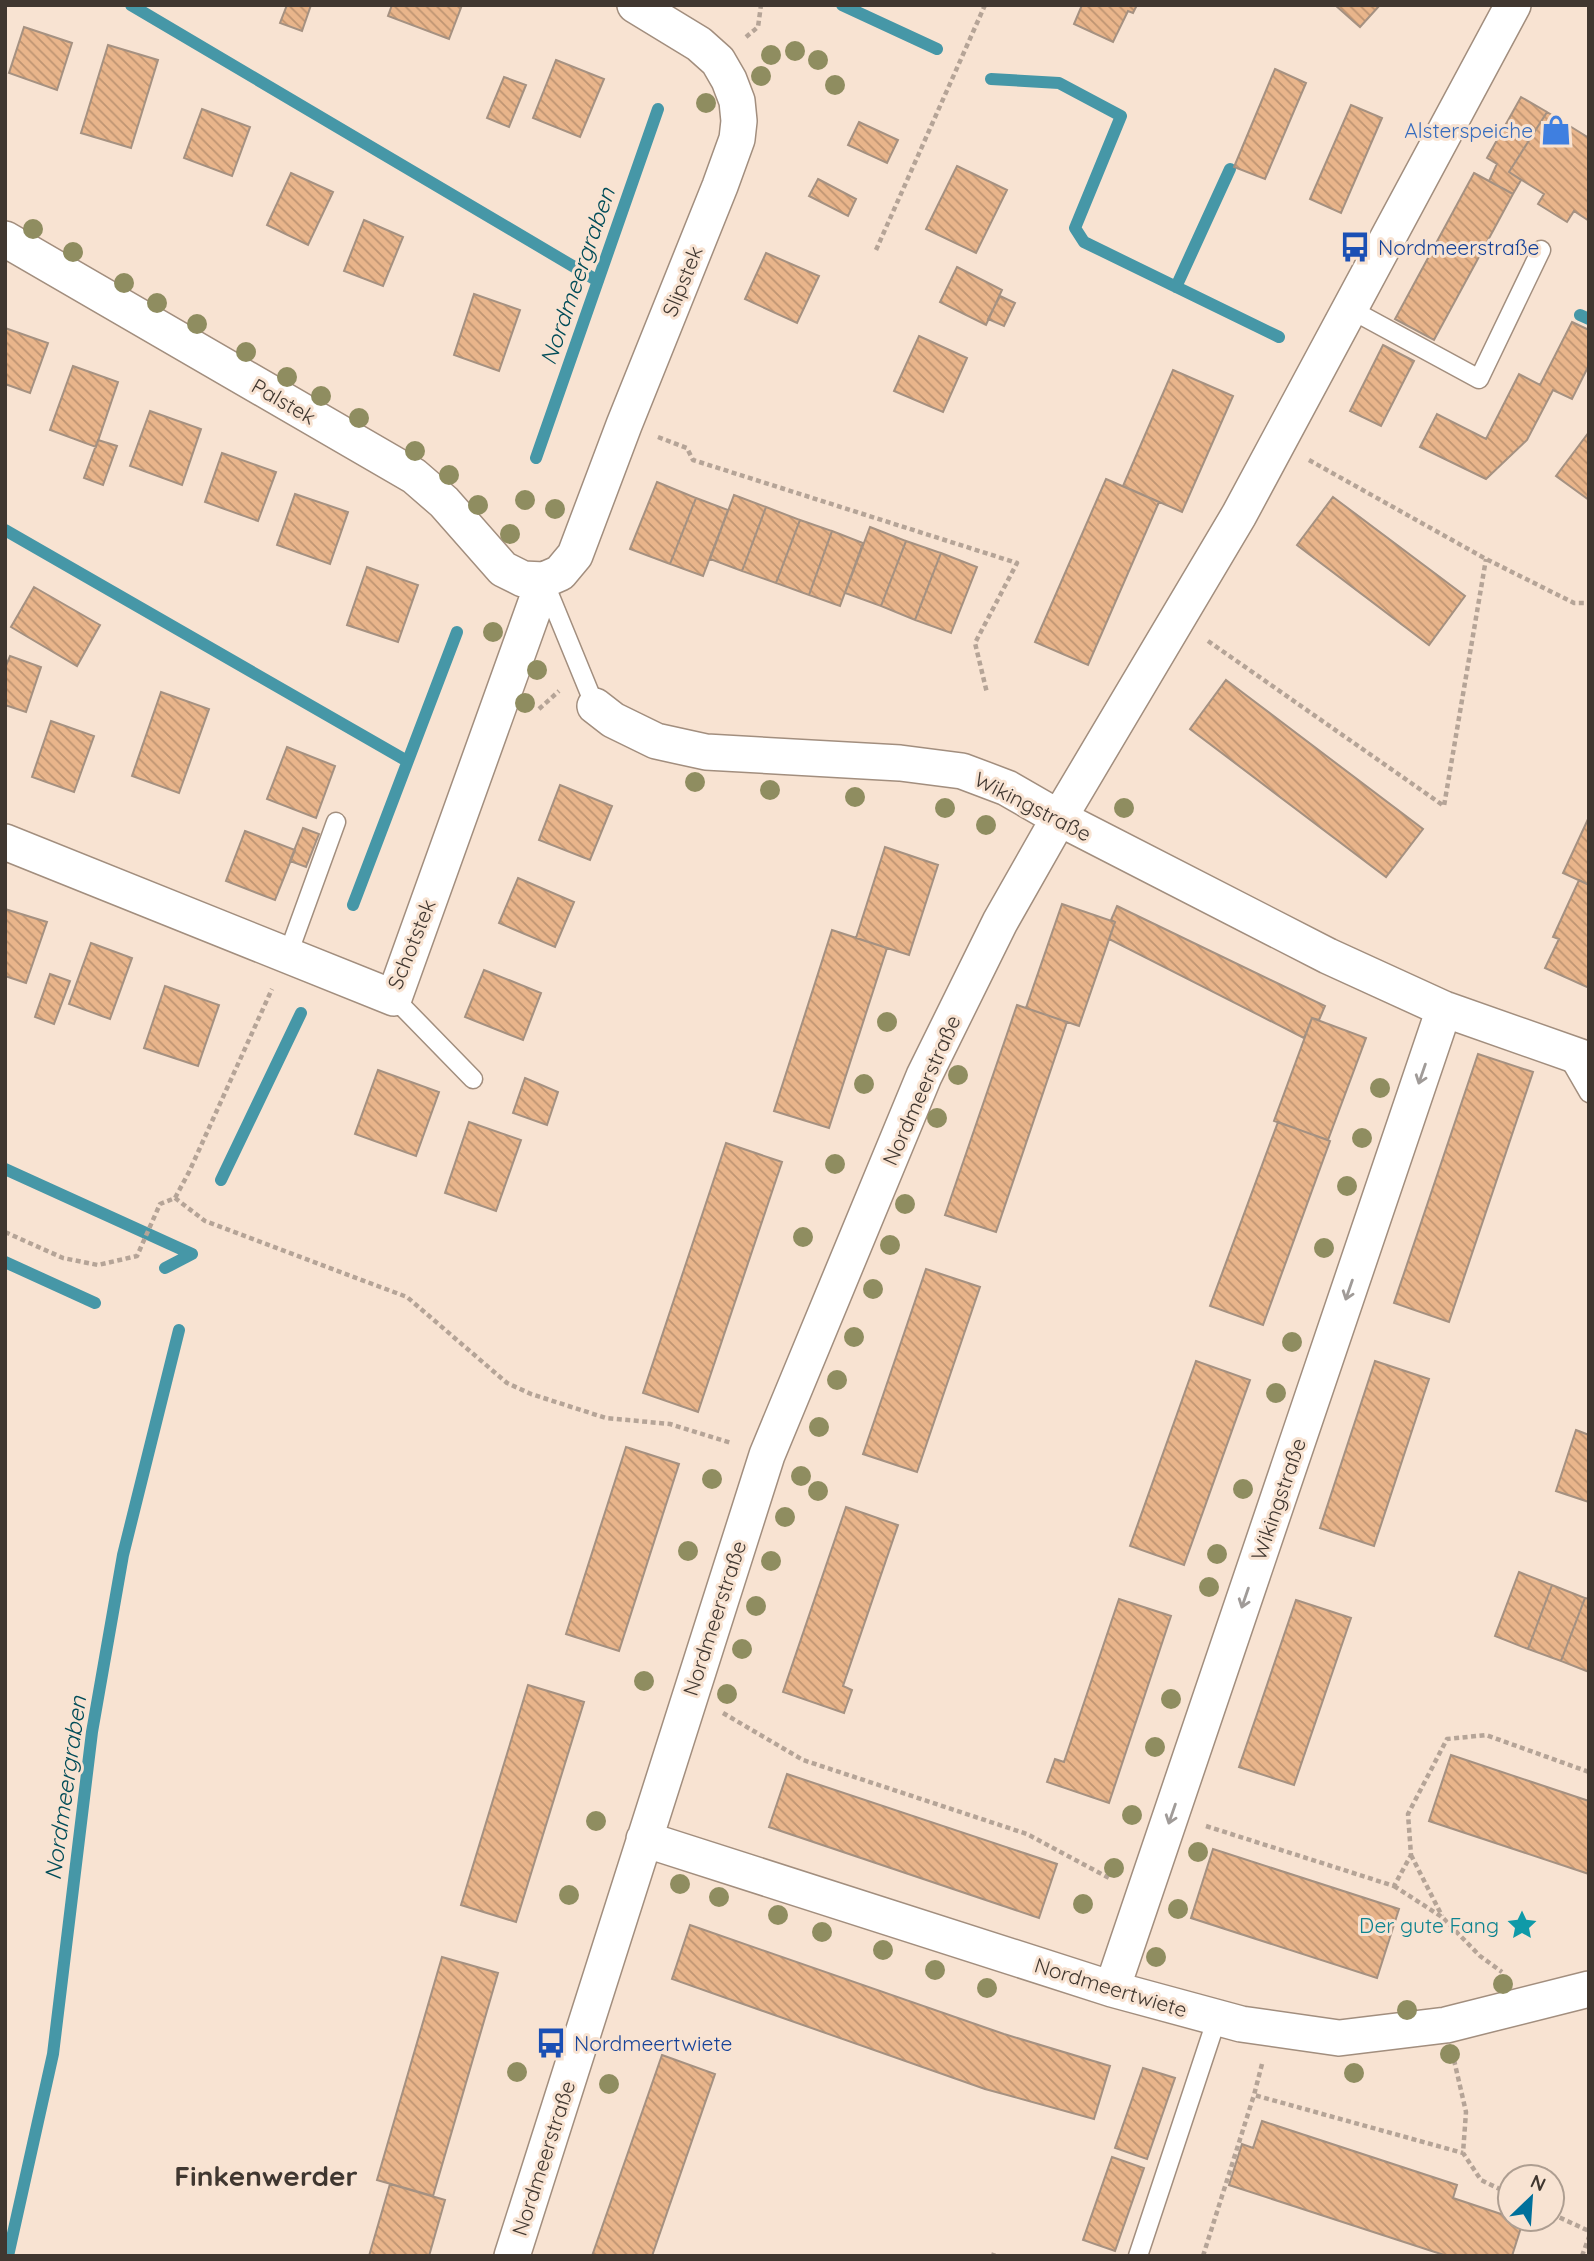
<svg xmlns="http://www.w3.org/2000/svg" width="1594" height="2261" font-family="Quicksand,sans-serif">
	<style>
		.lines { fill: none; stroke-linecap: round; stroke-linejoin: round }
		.stream { stroke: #4697a7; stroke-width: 12 }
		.building { fill: url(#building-back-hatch); stroke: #a59181; stroke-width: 2 }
		.lane-casing { stroke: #a28e7e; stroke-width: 21 }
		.street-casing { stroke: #a28e7e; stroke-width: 38 }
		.path { stroke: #b5a497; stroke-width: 4.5; stroke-dasharray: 5 3.5; stroke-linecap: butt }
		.lane { stroke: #fff; stroke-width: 18 }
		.street { stroke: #fff; stroke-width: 35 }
		.tree { fill: #8f8d60 }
		.oneway { stroke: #a09b98 }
		.labels { text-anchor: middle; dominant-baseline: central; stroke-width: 6; stroke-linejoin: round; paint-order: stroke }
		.shop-label { font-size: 21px; fill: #366cbe; stroke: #f8e3d2; text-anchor: end }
		.transit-label { font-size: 21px; fill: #164399; stroke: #f8e3d2; text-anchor: start }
		.street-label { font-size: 21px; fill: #403730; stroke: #f8e3d2 }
		.culture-label { font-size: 21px; fill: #0d838f; stroke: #f8e3d2; text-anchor: end }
		.water-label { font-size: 23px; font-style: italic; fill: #004c58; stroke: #f8e3d2 }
		.district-label { font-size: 28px; font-weight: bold; fill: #403730; stroke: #f8e3d2 }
	</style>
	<defs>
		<pattern id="building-back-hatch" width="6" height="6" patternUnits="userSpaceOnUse" patternTransform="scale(1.75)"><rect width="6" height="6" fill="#e9b58b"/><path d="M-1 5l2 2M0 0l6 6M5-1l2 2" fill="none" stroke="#be9472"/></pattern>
	</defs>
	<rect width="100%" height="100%" fill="#f8e3d2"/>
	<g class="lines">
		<!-- stream -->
		<path class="stream" d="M 131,5 L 598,281
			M 842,5 L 937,49
			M 991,79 L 1059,83 L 1121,116 L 1075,228 L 1084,242 L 1279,337
			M 1176,287 L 1230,169
			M 1580,315 L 1589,319
			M 536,458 L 658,109
			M 5,530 L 407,761
			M 353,905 L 457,632
			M 5,1169 L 192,1254
			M 221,1180 L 301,1013
			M 5,1262 L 95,1303
			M 165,1268 L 192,1254
			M 8,2256 L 53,2054 L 92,1732 L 123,1555 L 179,1330"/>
	</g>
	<!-- building -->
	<path class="building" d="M 287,5 L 311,5 L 302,31 L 280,23 Z
		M 392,5 L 462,5 L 449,39 L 388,16 Z
		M 1082,5 L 1137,5 L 1133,13 L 1128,11 L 1113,42 L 1074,24 Z
		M 1335,5 L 1380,5 L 1360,27 Z
		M 24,27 L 72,43 L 57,90 L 9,73 Z
		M 108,45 L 158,60 L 131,148 L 81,133 Z
		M 556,60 L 604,79 L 580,137 L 533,118 Z
		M 1275,69 L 1306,83 L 1265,179 L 1234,167 Z
		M 504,77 L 526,85 L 509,127 L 487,118 Z
		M 1521,97 L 1547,112 L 1509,172 L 1521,180 L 1513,194 L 1489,181 L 1497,164 L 1487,158 Z
		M 1351,105 L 1382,118 L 1341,213 L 1310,199 Z
		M 202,109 L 250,127 L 232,176 L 184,158 Z
		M 1547,112 L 1589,138 L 1589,221 L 1574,211 L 1567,222 L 1538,204 L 1544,194 L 1509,172 Z
		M 859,122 L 898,140 L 887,163 L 848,145 Z
		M 957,166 L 1007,190 L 976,253 L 926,229 Z
		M 291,173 L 333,192 L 308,245 L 267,225 Z
		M 1474,173 L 1513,194 L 1434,340 L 1395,319 Z
		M 818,179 L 856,199 L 848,216 L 809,196 Z
		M 364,220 L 403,237 L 383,286 L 344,271 Z
		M 766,253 L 819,276 L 797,323 L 745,299 Z
		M 957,267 L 1002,290 L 986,325 L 940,302 Z
		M 474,294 L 520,310 L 499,371 L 454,355 Z
		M 1000,296 L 1015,303 L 1004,326 L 988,319 Z
		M 1572,322 L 1589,330 L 1589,365 L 1572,399 L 1553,390 L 1527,440 L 1486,479 L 1420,447 L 1437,414 L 1486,439 L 1519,374 L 1540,385 Z
		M 5,328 L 48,343 L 30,393 L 5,384 Z
		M 919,336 L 967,358 L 943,412 L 894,391 Z
		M 1383,345 L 1414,361 L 1381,426 L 1350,411 Z
		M 73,366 L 118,382 L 96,447 L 50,430 Z
		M 1173,370 L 1233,396 L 1182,512 L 1123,486 Z
		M 150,411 L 201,429 L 182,485 L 130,466 Z
		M 1589,432 L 1589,500 L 1556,476 Z
		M 98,440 L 117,446 L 103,485 L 84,478 Z
		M 222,453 L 276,472 L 258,521 L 205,502 Z
		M 1106,479 L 1159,502 L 1088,665 L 1035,642 Z
		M 657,482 L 696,498 L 670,564 L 630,549 Z
		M 295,494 L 348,512 L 330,564 L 277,545 Z
		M 734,495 L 766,507 L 742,571 L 710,559 Z
		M 1333,497 L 1465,596 L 1429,645 L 1297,545 Z
		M 696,498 L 728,510 L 703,576 L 670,564 Z
		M 766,507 L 800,520 L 776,583 L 742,571 Z
		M 800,520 L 832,531 L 809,595 L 776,583 Z
		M 870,527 L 906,541 L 881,606 L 845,593 Z
		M 832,531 L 863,543 L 840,606 L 809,595 Z
		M 906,541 L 941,553 L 915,620 L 881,606 Z
		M 941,553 L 977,567 L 951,633 L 915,620 Z
		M 367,567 L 418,585 L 398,642 L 347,625 Z
		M 34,587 L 100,625 L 77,666 L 11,627 Z
		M 10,656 L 41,667 L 26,712 L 5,705 L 5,668 Z
		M 1226,680 L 1423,829 L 1386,877 L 1190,729 Z
		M 161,692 L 209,709 L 179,793 L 132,776 Z
		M 51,721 L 94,736 L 74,792 L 32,777 Z
		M 287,747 L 335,766 L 316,818 L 267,799 Z
		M 560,785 L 612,806 L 590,860 L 539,840 Z
		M 1589,817 L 1589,885 L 1563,873 Z
		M 303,828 L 319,834 L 306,867 L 290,861 Z
		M 245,831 L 295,850 L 275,900 L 226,881 Z
		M 885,847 L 938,865 L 909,955 L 856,938 Z
		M 518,878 L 574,902 L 555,947 L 499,923 Z
		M 1579,880 L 1589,885 L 1589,988 L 1545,968 L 1559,939 L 1553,937 Z
		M 1062,904 L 1115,922 L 1079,1026 L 1026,1008 Z
		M 1117,906 L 1325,1006 L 1319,1020 L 1312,1018 L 1304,1038 L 1109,939 L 1115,922 L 1111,920 Z
		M 5,909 L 47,922 L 26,983 L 5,976 Z
		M 832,930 L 887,948 L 829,1128 L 774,1111 Z
		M 91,943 L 132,958 L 110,1019 L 69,1004 Z
		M 484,970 L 541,993 L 523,1040 L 465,1017 Z
		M 50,974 L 70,981 L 54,1024 L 35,1017 Z
		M 165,986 L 219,1005 L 198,1066 L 144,1048 Z
		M 1017,1005 L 1067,1022 L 996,1232 L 945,1215 Z
		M 1312,1018 L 1366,1038 L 1328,1140 L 1274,1121 Z
		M 1478,1054 L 1533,1072 L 1449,1322 L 1394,1303 Z
		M 378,1070 L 439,1092 L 416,1156 L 355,1134 Z
		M 525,1078 L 558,1092 L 547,1125 L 513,1113 Z
		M 469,1122 L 521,1140 L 496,1211 L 445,1193 Z
		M 1278,1122 L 1330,1141 L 1263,1325 L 1210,1306 Z
		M 726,1143 L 782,1162 L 698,1412 L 643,1393 Z
		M 926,1269 L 980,1287 L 917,1472 L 863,1454 Z
		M 1196,1361 L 1250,1380 L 1184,1565 L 1130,1546 Z
		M 1375,1361 L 1429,1379 L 1374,1546 L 1320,1528 Z
		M 1576,1430 L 1589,1435 L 1589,1502 L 1556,1491 Z
		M 626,1447 L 679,1464 L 619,1651 L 566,1634 Z
		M 846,1507 L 898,1525 L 843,1686 L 852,1690 L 844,1713 L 783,1692 Z
		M 1519,1572 L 1552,1585 L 1528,1649 L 1495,1636 Z
		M 1552,1585 L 1585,1598 L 1561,1661 L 1528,1649 Z
		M 1585,1598 L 1589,1599 L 1589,1672 L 1561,1661 Z
		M 1119,1599 L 1171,1616 L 1109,1803 L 1047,1782 L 1055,1759 L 1064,1762 Z
		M 1296,1600 L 1351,1618 L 1294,1785 L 1239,1767 Z
		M 528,1685 L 584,1702 L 516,1922 L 461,1905 Z
		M 1451,1755 L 1589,1801 L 1589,1874 L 1429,1821 Z
		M 787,1774 L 1057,1864 L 1039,1918 L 769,1827 Z
		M 1213,1849 L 1399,1909 L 1377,1978 L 1191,1918 Z
		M 690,1925 L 1004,2034 L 1110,2066 L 1094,2119 L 985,2089 L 672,1979 Z
		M 442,1957 L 498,1973 L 433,2196 L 377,2180 Z
		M 662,2055 L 715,2074 L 652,2256 L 592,2256 Z
		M 1143,2068 L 1175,2078 L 1147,2159 L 1115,2148 Z
		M 1262,2121 L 1457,2185 L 1453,2198 L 1510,2217 L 1510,2219 L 1523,2221 L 1512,2256 L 1447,2256 L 1229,2185 L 1242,2144 L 1253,2148 Z
		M 1112,2157 L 1144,2168 L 1115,2251 L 1083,2240 Z
		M 390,2184 L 445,2200 L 429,2256 L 369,2256 Z"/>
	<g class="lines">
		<!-- lane casing -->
		<g class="lane-casing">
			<path id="lane" d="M 1350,309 L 1479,379 L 1541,250
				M 545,584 L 595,706
				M 287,957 L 336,822
				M 394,998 L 473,1079
				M 1567,1055 L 1589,1093
				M 1138,2256 L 1217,2018"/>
		</g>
		<!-- street casing -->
		<g class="street-casing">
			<path id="street" d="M 5,239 L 414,476 L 444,502 L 503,569 L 523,579 L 544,580 L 560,573 L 575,555 L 624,425 L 720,186 L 737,139 L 739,121 L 737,101 L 729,80 L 718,61 L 699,44 L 635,5
				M 595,706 L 613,720 L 656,741 L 706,752 L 900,763 L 962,771 L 1007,788 L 1059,818 L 1328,956 L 1444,1009 L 1589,1060
				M 5,842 L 394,998 L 544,580
				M 644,1839 L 1112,1989 L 1241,2024 L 1339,2038 L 1446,2025 L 1589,1989
				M 1112,1989 L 1444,1009
				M 512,2256 L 767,1455 L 924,1076 L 1000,922 L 1059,818 L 1239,515 L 1513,5"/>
		</g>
		<!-- path -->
		<path class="path" d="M 746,37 L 758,27 L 761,5
			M 876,250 L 985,5
			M 658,437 L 687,448 L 693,460 L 1017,563 L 975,643 L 987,693
			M 1309,460 L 1486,559 L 1574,603 L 1589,603
			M 1208,641 L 1444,806 L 1486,559
			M 539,709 L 559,691
			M 175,1198 L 205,1221 L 407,1297 L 507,1383 L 531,1394 L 606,1418 L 670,1424 L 731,1443
			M 5,1232 L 63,1258 L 98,1265 L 137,1256 L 160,1204 L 175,1198 L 189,1172 L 272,989
			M 723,1713 L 803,1760 L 1027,1834 L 1109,1878
			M 1206,1826 L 1394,1886 L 1411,1855 L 1408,1814 L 1447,1739 L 1486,1735 L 1589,1772
			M 1411,1855 L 1442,1916
			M 1394,1886 L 1442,1917 L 1480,1956 L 1502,1972
			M 1454,2060 L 1466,2112 L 1463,2153 L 1481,2180 L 1510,2194
			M 1262,2064 L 1254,2095 L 1463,2153
			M 1543,2177 L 1546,2168
			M 1552,2214 L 1589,2231
			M 993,2256 L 994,2253
			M 1203,2256 L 1254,2095
			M 1582,2256 L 1589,2237"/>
		<!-- lane -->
		<use href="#lane" class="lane"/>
		<!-- street -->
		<use href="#street" class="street"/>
	</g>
	<!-- trees -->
	<g class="tree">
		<circle cx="795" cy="51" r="10"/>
		<circle cx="771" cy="55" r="10"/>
		<circle cx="818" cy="60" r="10"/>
		<circle cx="761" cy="76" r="10"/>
		<circle cx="835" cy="85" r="10"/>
		<circle cx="706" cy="103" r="10"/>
		<circle cx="33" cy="229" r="10"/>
		<circle cx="73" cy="252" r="10"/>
		<circle cx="124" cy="283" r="10"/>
		<circle cx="157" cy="303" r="10"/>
		<circle cx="197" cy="324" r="10"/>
		<circle cx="246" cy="352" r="10"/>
		<circle cx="287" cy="377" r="10"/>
		<circle cx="321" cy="396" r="10"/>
		<circle cx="359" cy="418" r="10"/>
		<circle cx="415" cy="451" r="10"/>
		<circle cx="449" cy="475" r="10"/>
		<circle cx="525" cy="500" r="10"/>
		<circle cx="478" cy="505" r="10"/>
		<circle cx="555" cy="509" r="10"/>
		<circle cx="510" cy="534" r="10"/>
		<circle cx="493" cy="632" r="10"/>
		<circle cx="537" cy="670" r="10"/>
		<circle cx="525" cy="703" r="10"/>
		<circle cx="695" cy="782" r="10"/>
		<circle cx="770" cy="790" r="10"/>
		<circle cx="855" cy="797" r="10"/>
		<circle cx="945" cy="808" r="10"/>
		<circle cx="1124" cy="808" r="10"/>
		<circle cx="986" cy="825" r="10"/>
		<circle cx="887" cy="1022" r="10"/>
		<circle cx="958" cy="1075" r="10"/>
		<circle cx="864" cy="1084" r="10"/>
		<circle cx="1380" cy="1088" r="10"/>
		<circle cx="937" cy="1118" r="10"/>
		<circle cx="1362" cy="1138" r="10"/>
		<circle cx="835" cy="1164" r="10"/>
		<circle cx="1347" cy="1186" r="10"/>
		<circle cx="905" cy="1204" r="10"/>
		<circle cx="803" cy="1237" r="10"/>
		<circle cx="890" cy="1245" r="10"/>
		<circle cx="1324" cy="1248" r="10"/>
		<circle cx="873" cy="1289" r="10"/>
		<circle cx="854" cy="1337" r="10"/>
		<circle cx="1292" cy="1342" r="10"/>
		<circle cx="837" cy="1380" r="10"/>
		<circle cx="1276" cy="1393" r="10"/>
		<circle cx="819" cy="1427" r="10"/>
		<circle cx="801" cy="1476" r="10"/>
		<circle cx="712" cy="1479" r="10"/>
		<circle cx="1243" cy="1489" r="10"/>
		<circle cx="818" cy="1491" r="10"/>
		<circle cx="785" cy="1517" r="10"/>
		<circle cx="688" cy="1551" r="10"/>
		<circle cx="1217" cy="1554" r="10"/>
		<circle cx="771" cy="1561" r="10"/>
		<circle cx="1209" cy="1587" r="10"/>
		<circle cx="756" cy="1606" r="10"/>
		<circle cx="742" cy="1649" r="10"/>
		<circle cx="644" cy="1681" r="10"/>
		<circle cx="727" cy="1694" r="10"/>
		<circle cx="1171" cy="1699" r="10"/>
		<circle cx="1155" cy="1747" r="10"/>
		<circle cx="1132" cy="1815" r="10"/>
		<circle cx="596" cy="1821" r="10"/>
		<circle cx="1198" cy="1852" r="10"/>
		<circle cx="1114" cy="1868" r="10"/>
		<circle cx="680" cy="1884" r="10"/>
		<circle cx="569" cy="1895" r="10"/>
		<circle cx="719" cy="1897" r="10"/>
		<circle cx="1083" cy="1904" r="10"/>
		<circle cx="1178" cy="1909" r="10"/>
		<circle cx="778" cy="1915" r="10"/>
		<circle cx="822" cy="1932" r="10"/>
		<circle cx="883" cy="1950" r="10"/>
		<circle cx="1156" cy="1957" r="10"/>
		<circle cx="935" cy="1970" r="10"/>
		<circle cx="1503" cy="1984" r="10"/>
		<circle cx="987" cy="1988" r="10"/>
		<circle cx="1407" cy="2010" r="10"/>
		<circle cx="1450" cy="2054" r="10"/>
		<circle cx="517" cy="2072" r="10"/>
		<circle cx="1354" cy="2073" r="10"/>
		<circle cx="609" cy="2084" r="10"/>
	</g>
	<!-- one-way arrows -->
	<defs><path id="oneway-shaft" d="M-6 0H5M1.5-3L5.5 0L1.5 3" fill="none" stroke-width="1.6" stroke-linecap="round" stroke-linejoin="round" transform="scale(1.75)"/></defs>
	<g class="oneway">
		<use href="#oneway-shaft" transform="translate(1422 1074) rotate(109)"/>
		<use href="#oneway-shaft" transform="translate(1349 1290) rotate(109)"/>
		<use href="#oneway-shaft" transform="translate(1245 1598) rotate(109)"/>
		<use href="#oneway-shaft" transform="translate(1172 1814) rotate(109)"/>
	</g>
	<!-- icons -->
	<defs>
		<g id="shop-bare" transform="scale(2.415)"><path d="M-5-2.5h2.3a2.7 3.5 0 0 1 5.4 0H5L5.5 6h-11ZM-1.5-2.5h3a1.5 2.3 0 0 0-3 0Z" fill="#3f7fe0" stroke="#f8e3d2" stroke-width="2.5" paint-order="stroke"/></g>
		<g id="bus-bare" transform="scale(2.415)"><path d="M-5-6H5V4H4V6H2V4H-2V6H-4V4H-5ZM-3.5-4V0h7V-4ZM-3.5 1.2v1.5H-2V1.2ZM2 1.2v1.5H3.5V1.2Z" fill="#1a4fb4" stroke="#f8e3d2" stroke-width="2.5" paint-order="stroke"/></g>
		<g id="sight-bare" transform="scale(2.415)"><path d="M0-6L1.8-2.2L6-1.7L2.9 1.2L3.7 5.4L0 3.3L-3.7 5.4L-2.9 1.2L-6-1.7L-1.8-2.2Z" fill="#0f9aa8" stroke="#f8e3d2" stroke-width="2.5" paint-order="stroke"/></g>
	</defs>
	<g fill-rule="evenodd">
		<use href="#shop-bare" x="1556" y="130"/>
		<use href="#bus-bare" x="1355" y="247"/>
		<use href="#sight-bare" x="1522" y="1925"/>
		<use href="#bus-bare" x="551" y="2043"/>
	</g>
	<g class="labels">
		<!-- shop labels -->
		<g class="shop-label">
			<text x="1533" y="130">Alsterspeiche</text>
		</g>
		<!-- transit labels -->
		<g class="transit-label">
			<text x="1378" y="247">Nordmeerstraße</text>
			<text x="574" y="2043">Nordmeertwiete</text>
		</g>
		<!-- street labels -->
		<g class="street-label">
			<text transform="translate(682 281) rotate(-68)">Slipstek</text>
			<text transform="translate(284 401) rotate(30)">Palstek</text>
			<text transform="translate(1033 806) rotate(27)">Wikingstraße</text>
			<text transform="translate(411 944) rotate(-68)">Schotstek</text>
			<text transform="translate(921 1090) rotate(-66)">Nordmeerstraße</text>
			<text transform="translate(1278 1499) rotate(-71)">Wikingstraße</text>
			<text transform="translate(714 1618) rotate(-72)">Nordmeerstraße</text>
			<text transform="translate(1111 1987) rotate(17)">Nordmeertwiete</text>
			<text transform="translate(543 2158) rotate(-72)">Nordmeerstraße</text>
		</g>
		<!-- culture labels -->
		<g class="culture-label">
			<text x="1499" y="1925">Der gute Fang</text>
		</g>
		<!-- water labels -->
		<g class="water-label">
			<text transform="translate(577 276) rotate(-71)">Nordmeergraben</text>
			<text transform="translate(65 1788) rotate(-82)">Nordmeergraben</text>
		</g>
		<!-- district labels -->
		<g class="district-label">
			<text x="266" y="2175">Finkenwerder</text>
		</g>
	</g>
	<!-- border -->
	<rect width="1594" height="2261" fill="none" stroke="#403730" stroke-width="14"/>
	<!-- north arrow -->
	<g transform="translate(1531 2198) rotate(25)"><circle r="33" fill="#f8e3d2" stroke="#ae9e91" stroke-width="2"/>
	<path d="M0-5L12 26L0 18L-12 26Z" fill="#00709b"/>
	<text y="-10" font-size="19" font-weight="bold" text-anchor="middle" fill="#403730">N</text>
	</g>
</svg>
